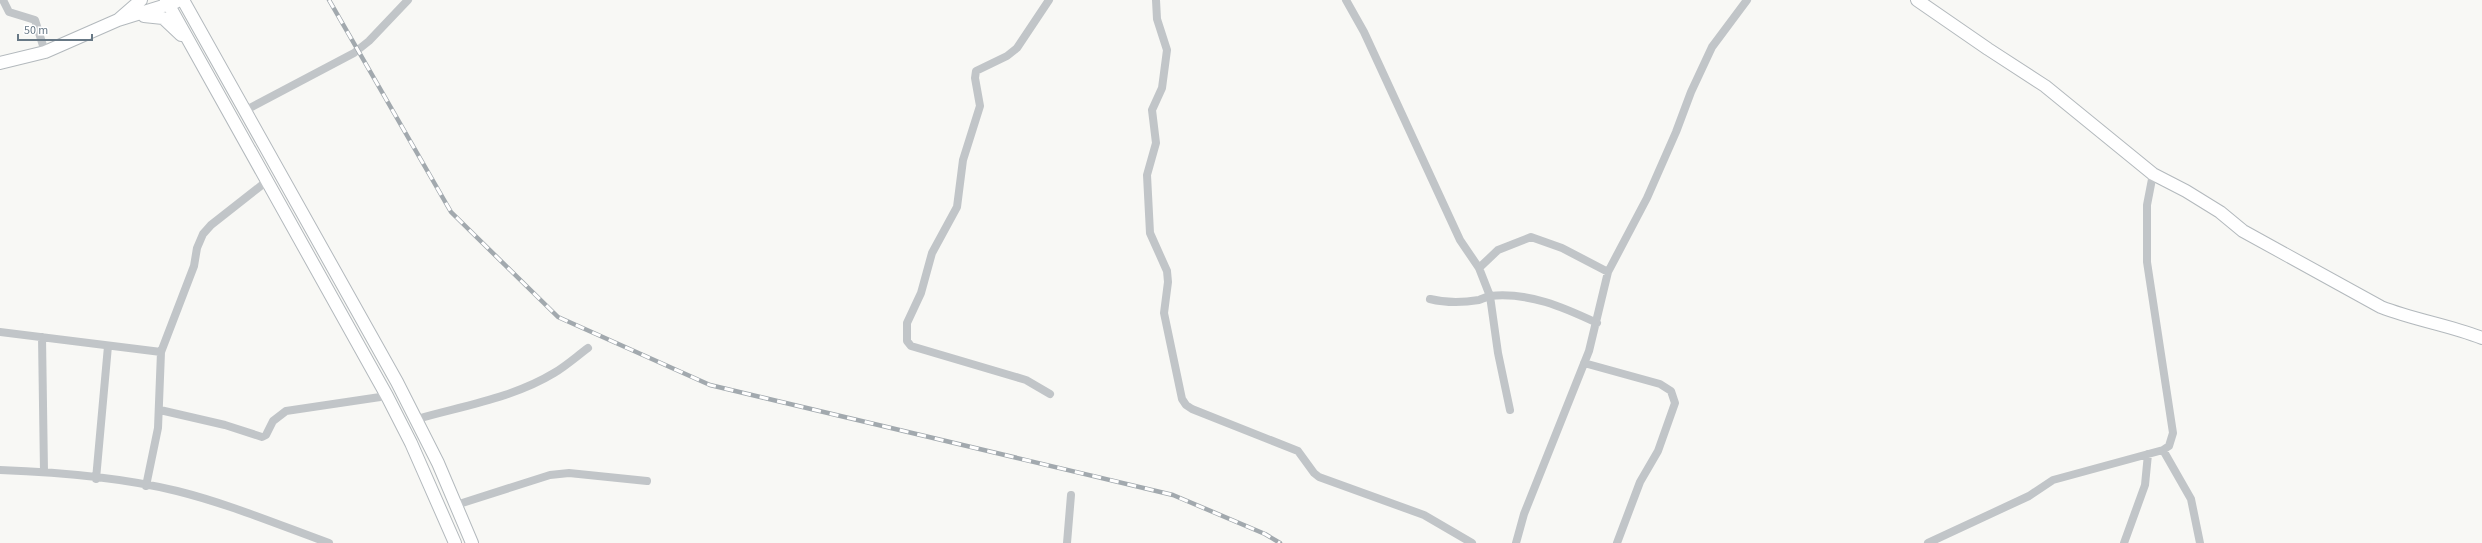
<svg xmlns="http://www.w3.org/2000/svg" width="2482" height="543" font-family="'Source Sans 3',sans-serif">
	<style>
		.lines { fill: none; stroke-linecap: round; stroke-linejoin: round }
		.secondary-casing { stroke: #b3b9bd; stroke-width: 14 }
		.street { stroke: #c1c5c8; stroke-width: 8 }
		.secondary { stroke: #fff; stroke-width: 12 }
		.rail-casing { stroke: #a2a9ae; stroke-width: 4.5 }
		.rail { stroke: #fff; stroke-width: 3; stroke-dasharray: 9; stroke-linecap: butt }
	</style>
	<rect width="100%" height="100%" fill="#f8f8f5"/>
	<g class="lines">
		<!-- secondary casing -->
		<g class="secondary-casing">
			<path id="secondary" d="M 166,0 L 387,396 L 411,443 L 455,543
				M 183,0 L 397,382 L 438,463 L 472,543
				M 1917,0 L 1988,49 L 2045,86 L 2153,174 L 2186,191 L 2220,212 L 2243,231 L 2381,307 C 2414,320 2449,325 2482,338
				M 144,16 L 163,18 L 181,35
				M 118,20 L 141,0
				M 0,63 L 45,52 L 118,20 L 176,2"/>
		</g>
		<!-- street -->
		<path class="street" d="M 3,0 L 9,12 L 35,20 L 45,52
			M 1049,0 L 1017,48 L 1007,56 L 976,71 L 975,78 L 980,106 L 963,160 L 957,207 L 932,253 L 921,293 L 907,323 L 907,341 L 911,346 L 1026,380 L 1050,394
			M 1156,0 L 1157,19 L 1167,50 L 1162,88 L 1152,110 L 1156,143 L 1147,175 L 1150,233 L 1167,271 L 1168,282 L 1164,313 L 1182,399 L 1186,405 L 1192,409 L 1298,451 L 1314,473 L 1319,477 L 1424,515 L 1472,543
			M 1346,0 L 1364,32 L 1460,240 L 1479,268 L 1490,296 L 1498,353 L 1510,410
			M 246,110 L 354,53 L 369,41 L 408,0
			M 1479,268 L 1498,250 L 1531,237 L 1562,248 L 1608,272
			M 1430,299 C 1446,303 1461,303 1479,300 C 1482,299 1486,297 1490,296 C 1529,292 1563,307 1597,323
			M 0,332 L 161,352
			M 42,337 L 44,472
			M 1584,363 L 1660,384 L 1671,391 L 1675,403 L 1658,451 L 1640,482 L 1617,543
			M 160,410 L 225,425 L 262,437 L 266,435 L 273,421 L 286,411 L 387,396
			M 417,419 C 462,406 513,398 554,373 C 566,366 577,356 588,348
			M 2163,450 L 2191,499 L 2200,543
			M 0,470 C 55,472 124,478 177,491 C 229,504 279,525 329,543
			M 96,479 L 108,346
			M 146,486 L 158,428 L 161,352 L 194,266 L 197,248 L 203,234 L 211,225 L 267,181
			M 456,505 L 550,475 L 569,473 L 647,481
			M 1067,543 L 1071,495
			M 1516,543 L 1524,514 L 1589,351 L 1608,272 L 1647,198 L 1676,132 L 1691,92 L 1712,47 L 1747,0
			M 1928,543 L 2029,496 L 2053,480 L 2163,450 L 2169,446 L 2173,433 L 2147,262 L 2147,205 L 2153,174
			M 2124,543 L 2145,485 L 2148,454"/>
		<!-- secondary -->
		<use href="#secondary" class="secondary"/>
		<!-- rail casing -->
		<g class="rail-casing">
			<path id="rail" d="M 329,0 L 451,212 L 558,317 L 710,385 L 1173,495 L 1265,534 L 1280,543"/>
		</g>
		<!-- rail -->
		<use href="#rail" class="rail"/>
	</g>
	<!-- scale -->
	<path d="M18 34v6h74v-6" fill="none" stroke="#677885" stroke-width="2"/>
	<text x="24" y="34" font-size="12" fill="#677885" stroke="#ffffff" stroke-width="3" paint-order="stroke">50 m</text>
</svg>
